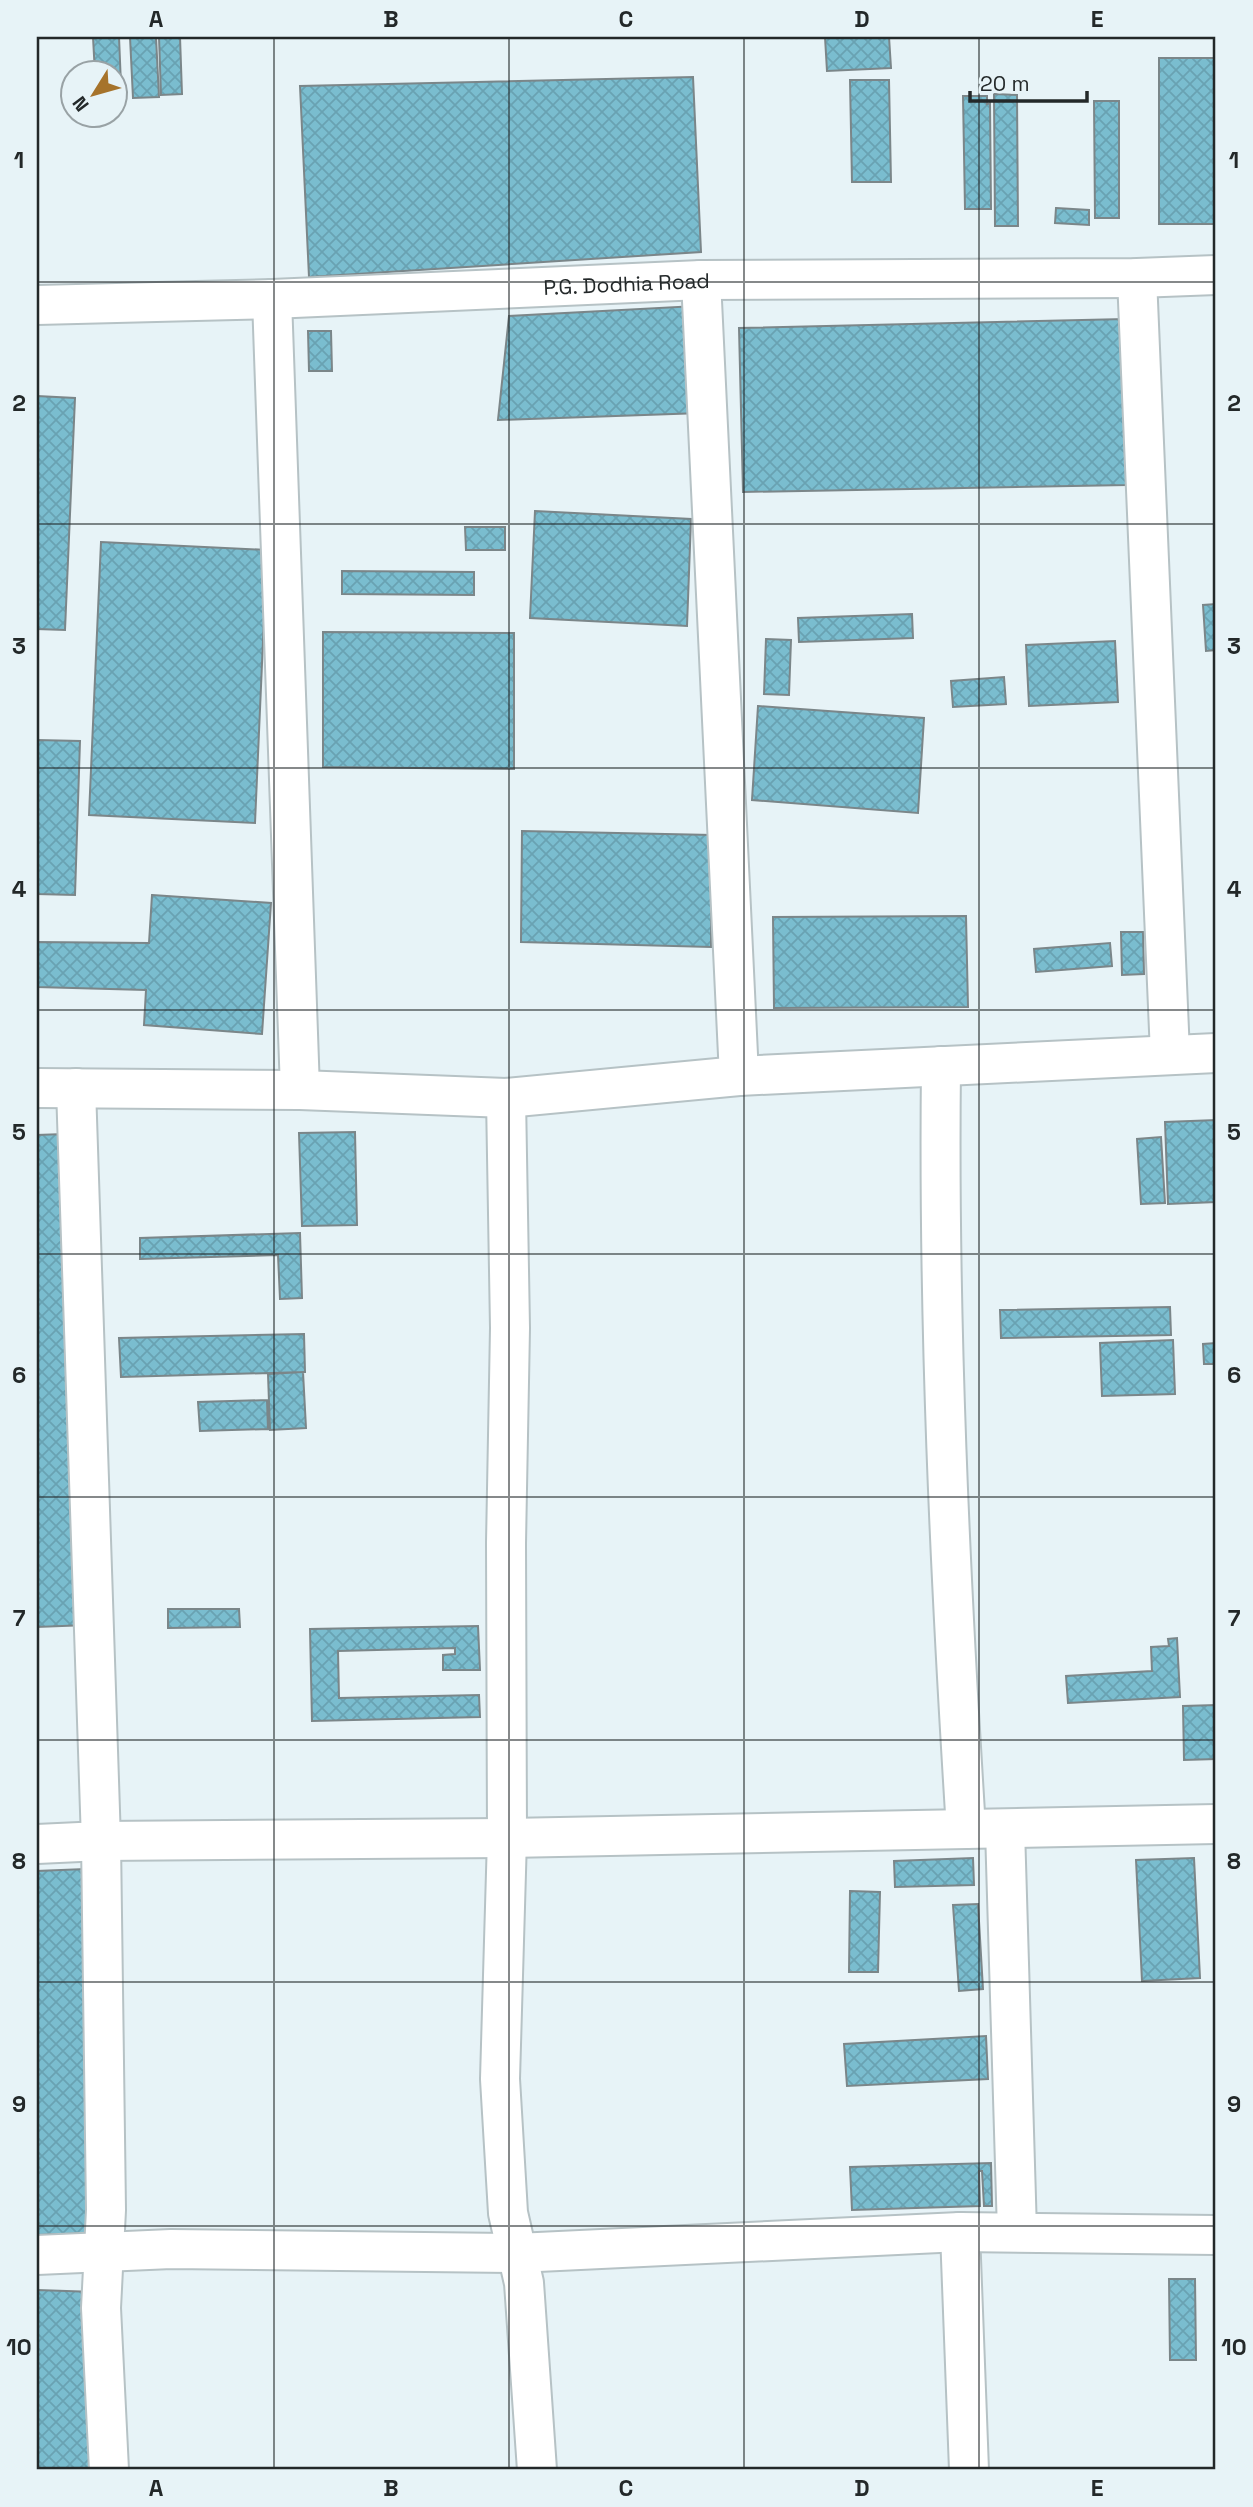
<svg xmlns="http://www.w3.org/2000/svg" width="1253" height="2507" font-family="'Space Grotesk',sans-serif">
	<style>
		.building { fill: url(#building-cross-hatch); stroke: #7b8689; stroke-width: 2 }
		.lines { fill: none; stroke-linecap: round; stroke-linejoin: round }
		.minor-casing { stroke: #b6c2c5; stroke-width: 42 }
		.minor { stroke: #fff; stroke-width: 38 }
		.grid { fill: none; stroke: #232829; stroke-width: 2; stroke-opacity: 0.55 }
		.labels { text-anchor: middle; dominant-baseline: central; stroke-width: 5; stroke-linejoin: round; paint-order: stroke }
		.street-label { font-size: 21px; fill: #232829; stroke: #e7f3f7 }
		.neatline { fill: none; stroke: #232829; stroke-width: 2.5 }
		.grid-label { font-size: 23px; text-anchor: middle; font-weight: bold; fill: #232829 }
	</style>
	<defs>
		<pattern id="building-cross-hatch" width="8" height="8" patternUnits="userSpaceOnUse" patternTransform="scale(1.75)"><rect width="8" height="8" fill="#7abdcf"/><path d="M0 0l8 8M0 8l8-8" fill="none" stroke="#69a2b2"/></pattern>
	</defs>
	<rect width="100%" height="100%" fill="#e7f3f7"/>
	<!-- building -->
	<path class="building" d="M 93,37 L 119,37 L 121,85 L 116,85 L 116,74 L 95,74 Z
		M 130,37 L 156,37 L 159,97 L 133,98 Z
		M 159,37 L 180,37 L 182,94 L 161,95 Z
		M 825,37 L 889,37 L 891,68 L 827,71 Z
		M 1159,58 L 1216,58 L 1216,224 L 1159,224 Z
		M 693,77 L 701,252 L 309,277 L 300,86 Z
		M 850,80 L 889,80 L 891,182 L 852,182 Z
		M 994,94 L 1017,95 L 1018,226 L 995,226 Z
		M 963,96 L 987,96 L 987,104 L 990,103 L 991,209 L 965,209 Z
		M 1094,101 L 1119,101 L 1119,218 L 1095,218 Z
		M 1056,208 L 1089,210 L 1089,225 L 1055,223 Z
		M 696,306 L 701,413 L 498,420 L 509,316 Z
		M 1125,319 L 1127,485 L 743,492 L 739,328 Z
		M 308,331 L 331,331 L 332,371 L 309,371 Z
		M 37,396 L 75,398 L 65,630 L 37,629 Z
		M 535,511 L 691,519 L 687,626 L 530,618 Z
		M 465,527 L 505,527 L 505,550 L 466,550 Z
		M 101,542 L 267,550 L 255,823 L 89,815 Z
		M 342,571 L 474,572 L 474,595 L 342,594 Z
		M 1216,604 L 1216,650 L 1206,651 L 1203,605 Z
		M 912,614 L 913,638 L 799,642 L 798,618 Z
		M 323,632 L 514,633 L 514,769 L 323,767 Z
		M 766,639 L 791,640 L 789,695 L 764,694 Z
		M 1115,641 L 1118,702 L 1029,706 L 1026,645 Z
		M 1004,677 L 1006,704 L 953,707 L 951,681 Z
		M 758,706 L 924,718 L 918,813 L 752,800 Z
		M 37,740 L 80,741 L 75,895 L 37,894 Z
		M 522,831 L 712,835 L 711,947 L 521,942 Z
		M 152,895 L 271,903 L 262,1034 L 144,1025 L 146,990 L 37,987 L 37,942 L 149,943 Z
		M 966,916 L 968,1007 L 774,1008 L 773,917 Z
		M 1121,932 L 1143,932 L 1144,974 L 1122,975 Z
		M 1110,943 L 1112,966 L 1036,972 L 1034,949 Z
		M 1216,1120 L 1216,1202 L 1168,1204 L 1165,1122 Z
		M 355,1132 L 357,1225 L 302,1226 L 299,1133 Z
		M 64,1134 L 87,1625 L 37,1627 L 37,1135 Z
		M 1161,1137 L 1165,1203 L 1141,1204 L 1137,1139 Z
		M 300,1233 L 302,1298 L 280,1299 L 278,1255 L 140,1259 L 140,1238 Z
		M 1170,1307 L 1171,1335 L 1001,1338 L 1000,1310 Z
		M 304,1334 L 305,1372 L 121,1377 L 119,1338 Z
		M 1173,1340 L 1175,1394 L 1102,1396 L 1100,1343 Z
		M 1216,1343 L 1216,1364 L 1204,1364 L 1203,1344 Z
		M 303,1372 L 306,1428 L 270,1430 L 268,1374 Z
		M 267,1400 L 268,1429 L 200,1431 L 198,1402 Z
		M 168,1609 L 239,1609 L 240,1627 L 168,1628 Z
		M 478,1626 L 480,1670 L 443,1670 L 443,1655 L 455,1654 L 455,1648 L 338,1651 L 339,1698 L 479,1695 L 480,1717 L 312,1721 L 310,1629 Z
		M 1177,1638 L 1180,1697 L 1068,1703 L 1066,1676 L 1152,1671 L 1151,1647 L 1169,1646 L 1168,1639 Z
		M 1216,1705 L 1216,1759 L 1184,1760 L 1183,1706 Z
		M 973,1858 L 974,1885 L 895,1887 L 894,1861 Z
		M 1194,1858 L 1200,1978 L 1142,1981 L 1136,1860 Z
		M 85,1869 L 91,2233 L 37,2235 L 37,1871 Z
		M 850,1891 L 880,1892 L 878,1972 L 849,1972 Z
		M 978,1904 L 983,1989 L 959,1991 L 953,1905 Z
		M 986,2036 L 988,2079 L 847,2086 L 844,2044 Z
		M 991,2163 L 992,2206 L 984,2206 L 982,2171 L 979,2171 L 980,2206 L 852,2210 L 850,2167 Z
		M 1169,2279 L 1195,2279 L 1196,2360 L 1170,2360 Z
		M 37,2290 L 95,2292 L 91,2470 L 37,2470 Z"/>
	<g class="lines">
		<!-- minor casing -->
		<g class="minor-casing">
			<g id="minor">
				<path d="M 1137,278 L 1170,1054"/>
				<path d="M 701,280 L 739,1076"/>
				<path d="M 272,299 L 300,1090"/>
				<path id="s1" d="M 37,305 L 272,299 L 701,280 L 1137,278 L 1216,275"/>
				<path d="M 941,1066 C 938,1320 950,1575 966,1829"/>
				<path d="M 37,1088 L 300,1090 L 506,1098 L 739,1076 L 1216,1053"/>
				<path d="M 76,1088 L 101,1841 L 106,2210 L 101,2308 L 109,2470"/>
				<path d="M 506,1098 L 510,1328 L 506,1543 L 507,1838 L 500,2079 L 508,2213 L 524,2283 L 537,2470"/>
				<path d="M 1005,1829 L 1017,2232"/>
				<path d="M 37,1844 L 101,1841 L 507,1838 L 1216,1824"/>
				<path d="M 960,2232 L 969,2470"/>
				<path d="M 37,2255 L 171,2249 L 517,2253 L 960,2232 L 1216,2235"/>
			</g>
		</g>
		<!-- minor -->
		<use href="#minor" class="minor"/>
	</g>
	<!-- grid -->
	<path class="grid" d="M 274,37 L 274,2470M 509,37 L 509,2470M 744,37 L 744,2470M 979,37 L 979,2470M 37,282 L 1216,282M 37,524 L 1216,524M 37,768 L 1216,768M 37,1010 L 1216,1010M 37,1254 L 1216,1254M 37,1497 L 1216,1497M 37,1740 L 1216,1740M 37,1982 L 1216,1982M 37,2226 L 1216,2226"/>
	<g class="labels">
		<!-- street labels -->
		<g class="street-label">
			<text stroke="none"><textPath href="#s1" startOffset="590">P.G. Dodhia Road</textPath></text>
		</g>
	</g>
	<!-- border -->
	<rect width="1253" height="2507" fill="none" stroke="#e7f3f7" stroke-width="77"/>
	<!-- north arrow -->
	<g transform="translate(94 94) rotate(233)"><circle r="33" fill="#e7f3f7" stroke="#99a2a5" stroke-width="2"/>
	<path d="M0-5L12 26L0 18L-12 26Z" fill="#a6732b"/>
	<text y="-10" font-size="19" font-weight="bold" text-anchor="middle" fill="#232829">N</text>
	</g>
	<!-- scale -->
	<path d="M970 91v10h117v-10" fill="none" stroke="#232829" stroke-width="3.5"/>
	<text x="980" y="91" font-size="21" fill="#232829" stroke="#e7f3f7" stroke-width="5" paint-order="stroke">20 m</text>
	<rect x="38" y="38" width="1176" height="2430" class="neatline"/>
	<g class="grid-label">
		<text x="156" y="27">A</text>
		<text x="391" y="27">B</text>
		<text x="626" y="27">C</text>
		<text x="862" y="27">D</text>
		<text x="1097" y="27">E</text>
		<text x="19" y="168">1</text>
		<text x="1234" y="168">1</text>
		<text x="19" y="411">2</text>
		<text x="1234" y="411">2</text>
		<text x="19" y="654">3</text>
		<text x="1234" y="654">3</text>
		<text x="19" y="897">4</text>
		<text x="1234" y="897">4</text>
		<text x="19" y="1140">5</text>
		<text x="1234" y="1140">5</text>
		<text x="19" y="1383">6</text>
		<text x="1234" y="1383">6</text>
		<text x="19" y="1626">7</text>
		<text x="1234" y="1626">7</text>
		<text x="19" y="1869">8</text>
		<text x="1234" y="1869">8</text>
		<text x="19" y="2112">9</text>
		<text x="1234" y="2112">9</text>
		<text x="19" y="2355">10</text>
		<text x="1234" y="2355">10</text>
		<text x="156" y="2496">A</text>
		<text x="391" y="2496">B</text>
		<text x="626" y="2496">C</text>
		<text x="862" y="2496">D</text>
		<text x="1097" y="2496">E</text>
	</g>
</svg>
